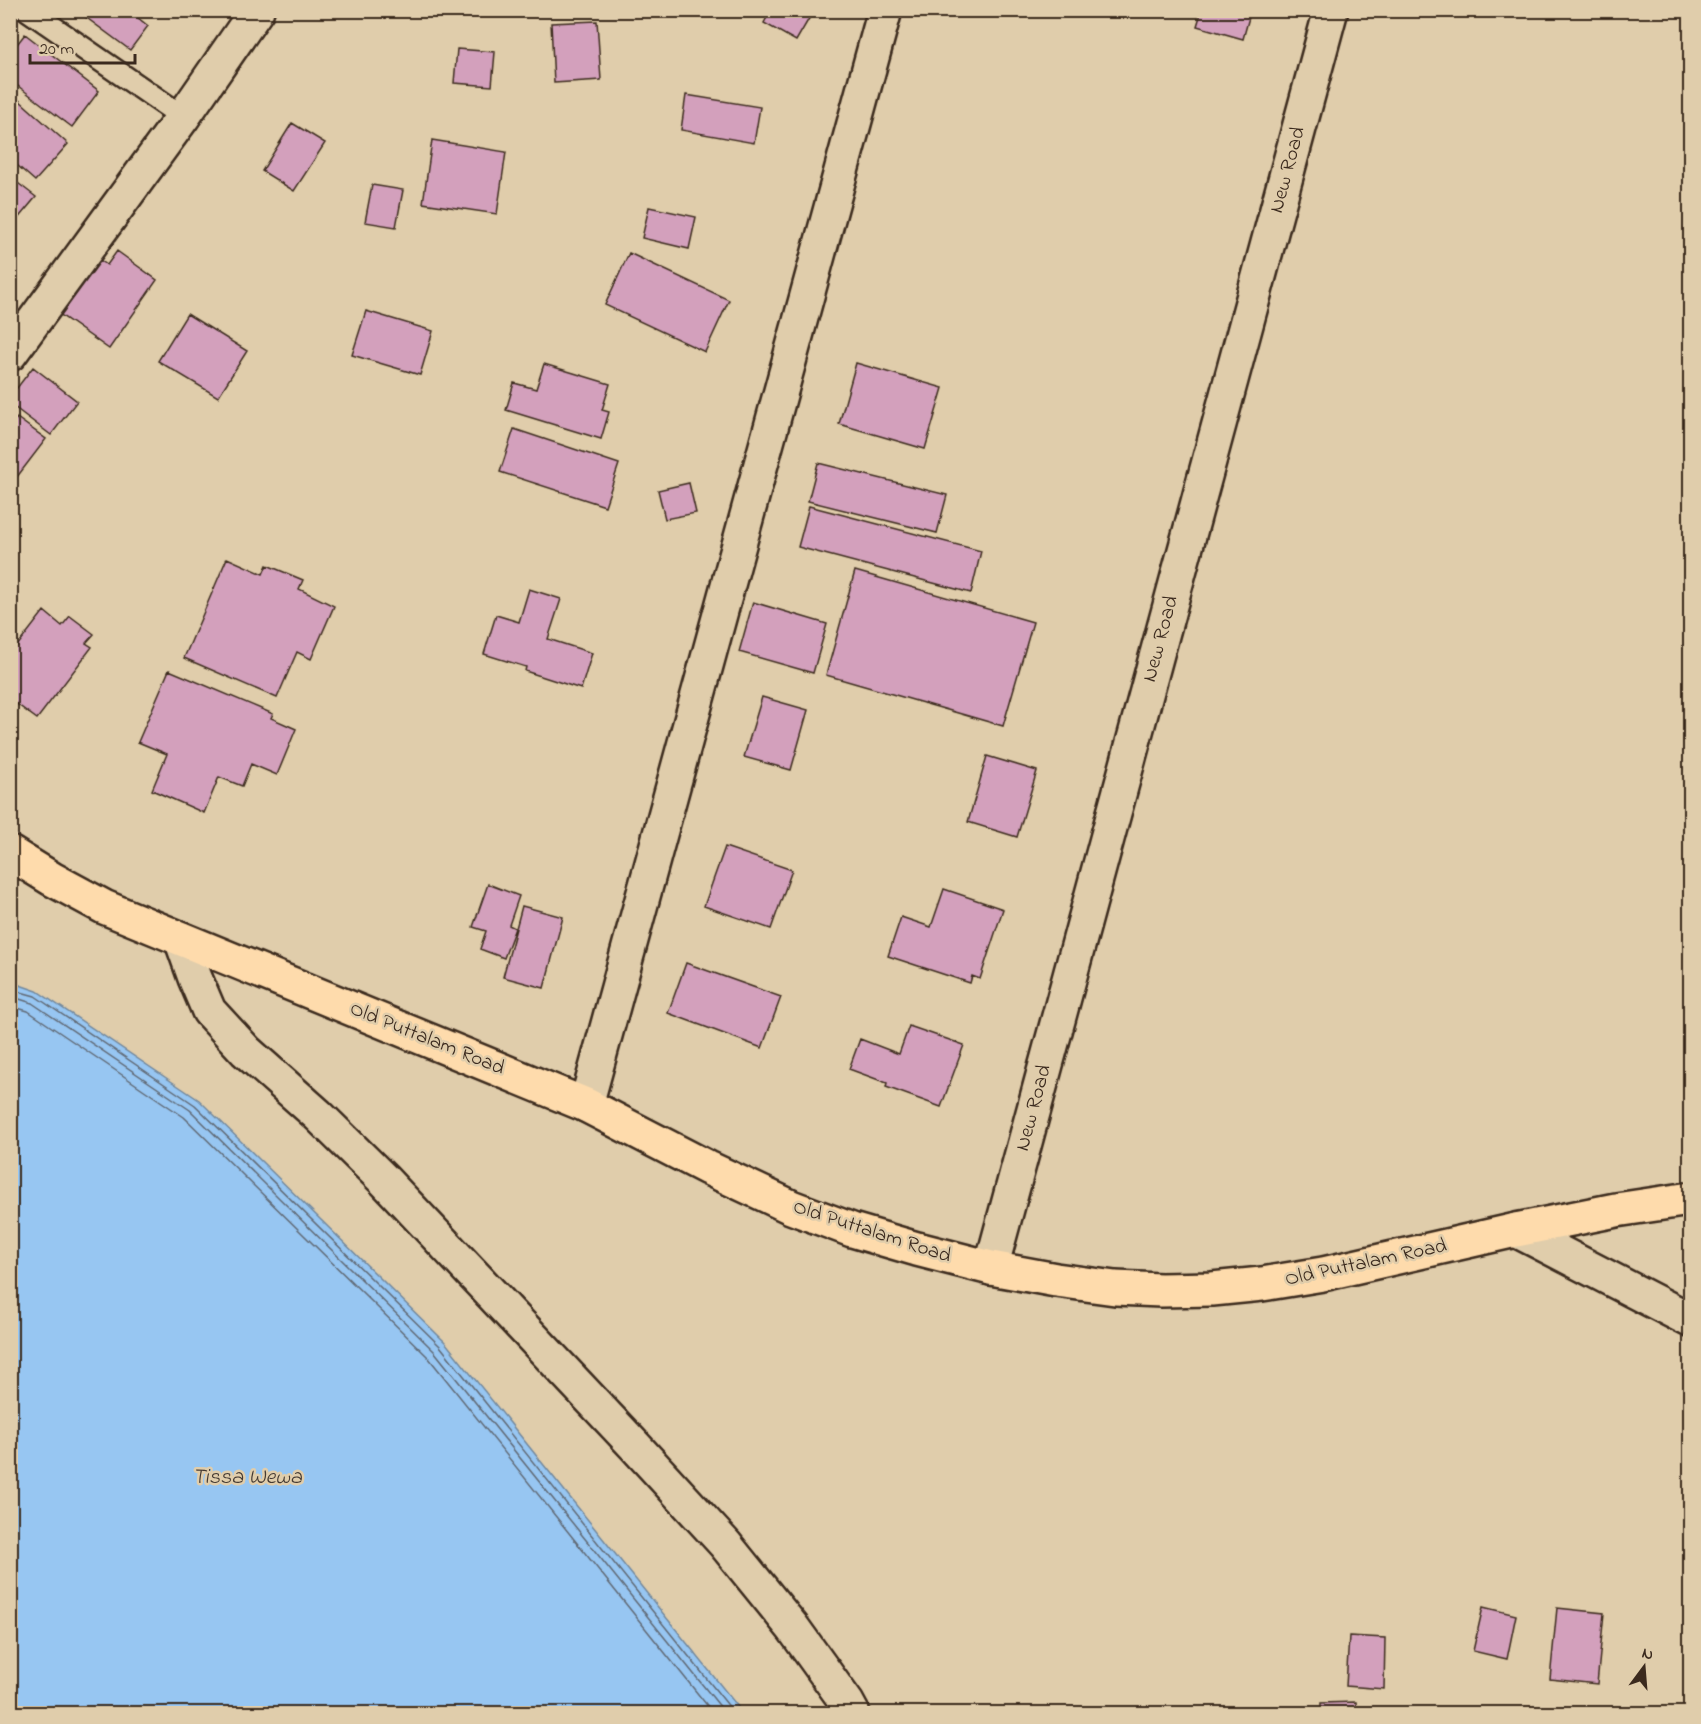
<svg xmlns="http://www.w3.org/2000/svg" width="1701" height="1724" font-family="'Indie Flower',sans-serif">
	<style>
		.water { fill: #97c6f2; stroke: #72889d; stroke-width: 1.5 }
		.lines { fill: none; stroke-linecap: round; stroke-linejoin: round }
		.shore { stroke: #606873; stroke-width: 1.5 }
		.building { fill: #d3a0bc; stroke: #3b2a1e; stroke-width: 1.5 }
		.service-casing { stroke: #3b2a1e; stroke-width: 26 }
		.minor-casing { stroke: #3b2a1e; stroke-width: 38 }
		.primary-casing { stroke: #3b2a1e; stroke-width: 38 }
		.service { stroke: #e0cdab; stroke-width: 21 }
		.minor { stroke: #e0cdab; stroke-width: 33 }
		.primary { stroke: #fedbac; stroke-width: 33 }
		.labels { text-anchor: middle; dominant-baseline: central; stroke-width: 5; stroke-linejoin: round; paint-order: stroke }
		.street-label { font-size: 21px; fill: #3b2a1e; stroke: #e0cdab }
		.water-label { font-size: 22px; font-style: italic; fill: #443a33; stroke: #e0cdab }
	</style>
	<rect width="100%" height="100%" fill="#e0cdab"/>
	<filter id="ink" filterUnits="userSpaceOnUse"><feTurbulence type="fractalNoise" baseFrequency=".0167" numOctaves="2"/><feDisplacementMap in="SourceGraphic" scale="12" xChannelSelector="R" yChannelSelector="G"/><feConvolveMatrix kernelMatrix="1 2 1 2 8 2 1 2 1" color-interpolation-filters="sRGB"/></filter>
	<g filter="url(#ink)">
		<!-- water -->
		<path class="water" d="M 11,982 L 37,991 L 199,1100 L 445,1342 L 743,1713 L 11,1713 Z"/>
		<g class="lines">
			<!-- shore -->
			<path class="shore" d="M 10,989 L 35,996 L 195,1105 L 440,1346 L 735,1714
				M 10,996 L 32,1003 L 190,1110 L 434,1351 L 726,1714
				M 10,1006 L 28,1011 L 184,1117 L 428,1357 L 714,1714"/>
		</g>
		<!-- building -->
		<path class="building" d="M 76,10 L 128,10 L 148,26 L 130,50 Z
			M 771,10 L 814,10 L 796,41 L 764,23 Z
			M 1202,10 L 1251,10 L 1243,39 L 1197,26 Z
			M 597,21 L 601,80 L 554,83 L 551,23 Z
			M 25,34 L 99,91 L 72,127 L 10,80 L 10,53 Z
			M 457,49 L 495,52 L 492,86 L 454,83 Z
			M 10,92 L 68,144 L 35,181 L 10,159 Z
			M 686,95 L 760,107 L 754,143 L 681,130 Z
			M 292,123 L 325,143 L 294,191 L 262,171 Z
			M 432,140 L 506,152 L 497,214 L 423,203 Z
			M 10,177 L 36,197 L 10,228 Z
			M 372,185 L 403,190 L 396,227 L 365,222 Z
			M 649,207 L 696,217 L 689,249 L 642,238 Z
			M 117,251 L 157,280 L 109,349 L 55,311 L 94,256 L 107,265 Z
			M 629,253 L 729,300 L 705,352 L 605,305 Z
			M 366,311 L 433,331 L 420,375 L 352,355 Z
			M 187,314 L 247,351 L 218,397 L 158,361 Z
			M 856,363 L 943,388 L 925,449 L 839,424 Z
			M 544,364 L 610,384 L 602,410 L 609,412 L 601,439 L 506,410 L 514,383 L 536,389 Z
			M 33,367 L 77,401 L 51,435 L 10,404 L 10,397 Z
			M 17,418 L 46,439 L 10,486 L 10,427 Z
			M 514,429 L 619,464 L 605,506 L 500,472 Z
			M 818,463 L 947,495 L 937,533 L 808,501 Z
			M 689,483 L 696,513 L 665,519 L 658,490 Z
			M 809,506 L 981,551 L 971,593 L 798,547 Z
			M 227,558 L 263,574 L 267,565 L 303,580 L 299,589 L 334,606 L 311,659 L 297,652 L 277,698 L 184,658 Z
			M 855,571 L 1033,622 L 1003,726 L 826,675 Z
			M 529,589 L 561,599 L 548,639 L 592,653 L 581,689 L 525,671 L 526,667 L 484,654 L 496,615 L 519,622 Z
			M 753,602 L 827,624 L 813,673 L 739,652 Z
			M 44,611 L 62,626 L 70,616 L 94,634 L 86,643 L 92,647 L 37,719 L 10,699 L 10,655 Z
			M 169,670 L 273,714 L 271,718 L 296,729 L 277,775 L 251,764 L 242,786 L 219,777 L 204,813 L 152,790 L 167,754 L 138,742 Z
			M 762,697 L 808,710 L 791,770 L 744,757 Z
			M 987,756 L 1037,771 L 1017,837 L 968,822 Z
			M 725,847 L 792,870 L 771,929 L 704,906 Z
			M 488,884 L 519,896 L 509,925 L 515,928 L 504,958 L 480,949 L 486,931 L 473,927 Z
			M 944,889 L 1003,909 L 980,979 L 972,976 L 970,983 L 888,956 L 901,917 L 931,927 Z
			M 522,906 L 563,917 L 544,988 L 503,977 Z
			M 686,963 L 781,997 L 762,1048 L 668,1013 Z
			M 909,1026 L 964,1045 L 941,1107 L 886,1087 L 887,1083 L 849,1069 L 860,1039 L 899,1054 Z
			M 1483,1607 L 1516,1615 L 1507,1659 L 1473,1651 Z
			M 1557,1608 L 1604,1613 L 1597,1684 L 1550,1679 Z
			M 1349,1636 L 1385,1638 L 1384,1689 L 1346,1686 Z
			M 1356,1702 L 1357,1714 L 1321,1714 L 1321,1703 Z"/>
		<g class="lines">
			<!-- service casing -->
			<g class="service-casing">
				<path id="service" d="M 28,10 L 183,117"/>
			</g>
			<!-- minor casing -->
			<g class="minor-casing">
				<path id="minor" d="M 10,354 L 183,117 L 257,10
					M 181,939 L 195,978 L 209,1011 L 246,1051 L 318,1115 L 384,1180 L 635,1446 L 725,1544 L 793,1628 L 847,1703 L 853,1714
					M 586,1105 L 885,10
					M 1516,1230 L 1690,1320
					M 991,1268 L 1331,10"/>
			</g>
			<!-- primary casing -->
			<g class="primary-casing">
				<path id="primary" d="M 10,853 L 52,879 L 104,907 L 586,1105 L 708,1168 L 791,1207 L 852,1230 L 917,1249 L 991,1268 L 1056,1280 L 1115,1288 L 1161,1290 L 1212,1289 L 1262,1284 L 1323,1274 L 1516,1230 L 1616,1210 L 1690,1199"/>
			</g>
			<!-- service -->
			<use href="#service" class="service"/>
			<!-- minor -->
			<use href="#minor" class="minor"/>
			<!-- primary -->
			<use href="#primary" class="primary"/>
		</g>
	</g>
	<g class="labels">
		<!-- street labels -->
		<g class="street-label">
			<text transform="translate(1288 170) rotate(-75)">New Road</text>
			<text transform="translate(1161 639) rotate(-75)">New Road</text>
			<text transform="translate(427 1039) rotate(22)">Old Puttalam Road</text>
			<text transform="translate(1034 1108) rotate(-75)">New Road</text>
			<text transform="translate(872 1232) rotate(18)">Old Puttalam Road</text>
			<text transform="translate(1366 1263) rotate(-12)">Old Puttalam Road</text>
		</g>
		<!-- water labels -->
		<g class="water-label">
			<text x="247" y="1478">Tissa Wewa</text>
		</g>
	</g>
	<!-- margin -->
	<rect width="1701" height="1724" fill="none" stroke="#e0cdab" stroke-width="36"/>
	<rect x="18" y="18" width="1665" height="1688" fill="none" stroke="#3b2a1e" stroke-width="2" filter="url(#ink)"/>
	<!-- north arrow -->
	<g transform="translate(1644 1667) rotate(16)" stroke="#e0cdab" stroke-width="4.5" paint-order="stroke">
	<path d="M0-4.5L10 22L0 15L-10 22Z" fill="#3b2a1e"/>
	<text y="-9" font-size="16" font-weight="bold" text-anchor="middle" fill="#3b2a1e">N</text>
	</g>
	<!-- scale -->
	<path d="M30 54v9h105v-9" fill="none" stroke="#3b2a1e" stroke-width="3"/>
	<text x="39" y="54" font-size="18" fill="#3b2a1e" stroke="#e0cdab" stroke-width="4.5" paint-order="stroke">20 m</text>
</svg>
